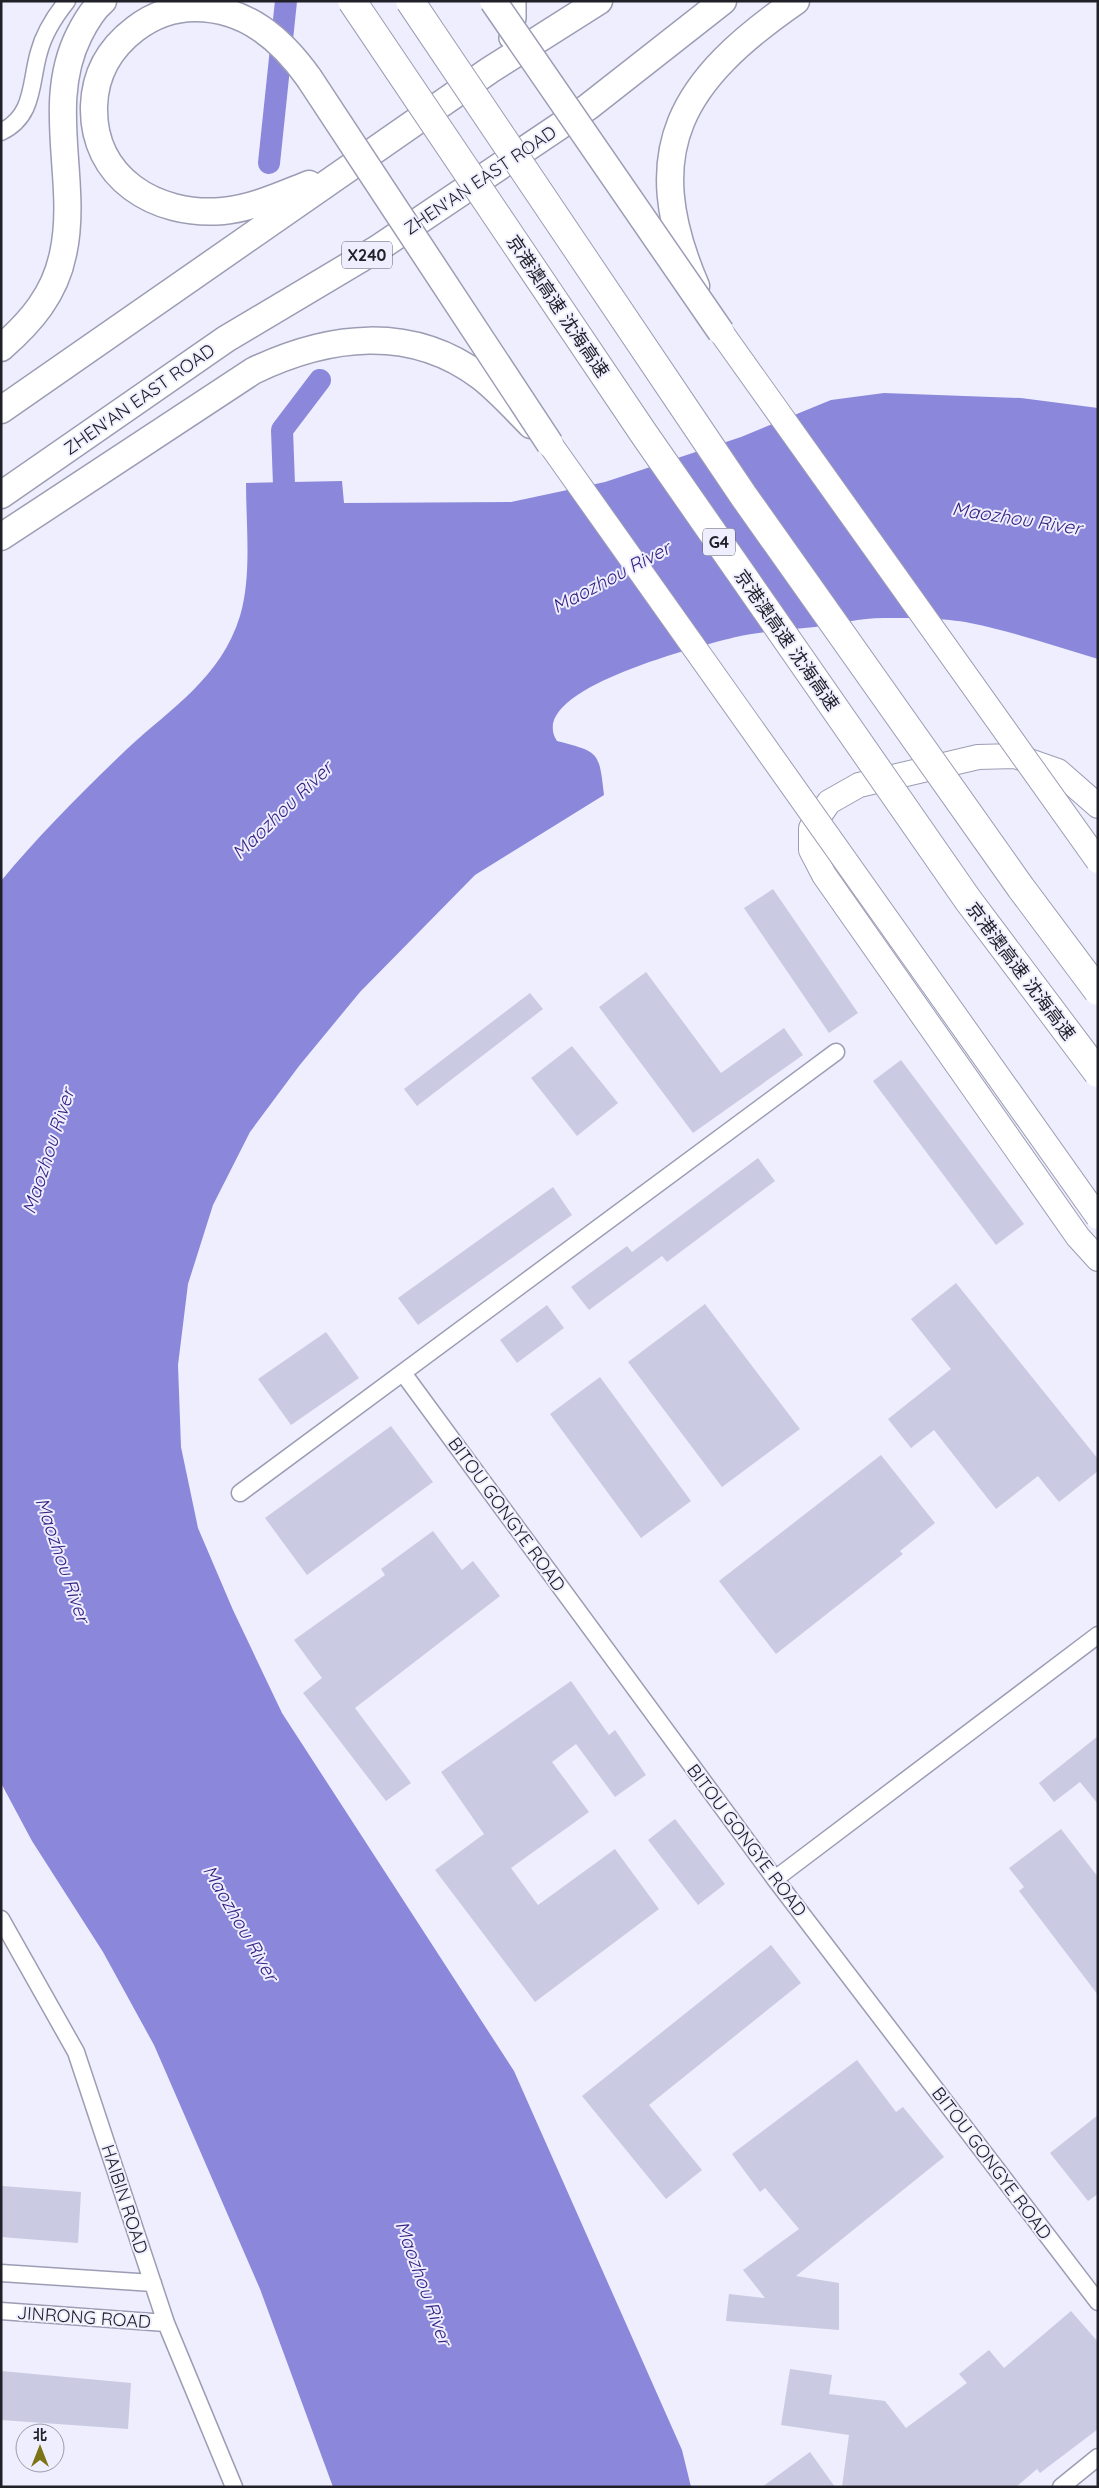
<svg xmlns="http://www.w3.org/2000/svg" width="1099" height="2488" font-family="Quicksand,'Noto Sans SC',sans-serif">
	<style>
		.water { fill: #8b88db }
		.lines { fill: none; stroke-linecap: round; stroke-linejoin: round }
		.canal { stroke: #8b88db; stroke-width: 22 }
		.building { fill: #cacae3 }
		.minor-casing { stroke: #9c9db4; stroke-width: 19 }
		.tertiary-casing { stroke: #9c9db4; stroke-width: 24 }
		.secondary-casing { stroke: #9c9db4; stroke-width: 26 }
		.primary-casing { stroke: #9c9db4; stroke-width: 29 }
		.minor { stroke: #fff; stroke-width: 16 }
		.tertiary { stroke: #fff; stroke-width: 21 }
		.secondary { stroke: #fff; stroke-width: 24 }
		.primary { stroke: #fff; stroke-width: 26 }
		.secondary-bridge-casing { stroke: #9c9db4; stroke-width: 26; stroke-linecap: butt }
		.primary-bridge-casing { stroke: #9c9db4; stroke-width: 29; stroke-linecap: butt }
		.motorway-bridge-casing { stroke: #9c9db4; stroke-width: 30; stroke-linecap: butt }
		.secondary-bridge { stroke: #fff; stroke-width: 24 }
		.primary-bridge { stroke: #fff; stroke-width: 26 }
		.motorway-bridge { stroke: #fff; stroke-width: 28 }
		.labels { text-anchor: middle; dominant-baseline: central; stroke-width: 4; stroke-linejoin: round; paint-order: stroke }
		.shield { fill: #eeeefe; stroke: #5e5e69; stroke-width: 1 }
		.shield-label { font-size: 16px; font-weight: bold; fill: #202029 }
		.street-label { font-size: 18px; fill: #202029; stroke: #eeeefe }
		.water-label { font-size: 19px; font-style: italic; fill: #362283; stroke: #eeeefe }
	</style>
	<rect width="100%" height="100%" fill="#eeeefe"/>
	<!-- water -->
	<path class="water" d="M 884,393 L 1021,398 L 1098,408 L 1098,659 C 1056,646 1014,632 970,623 C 946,618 908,618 883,618 C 861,618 837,624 815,627 C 789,630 762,631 736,637 C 704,645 523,689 557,741 C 600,752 599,752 604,795 L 475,875 L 360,992 L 299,1066 L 250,1132 L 213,1205 L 188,1284 L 178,1365 L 181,1447 L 198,1528 L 233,1610 L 282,1713 L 514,2071 L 682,2450 L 691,2487 L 333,2487 L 260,2289 L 154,2045 L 103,1952 L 32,1841 L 1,1783 L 1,881 C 40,834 83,791 127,749 C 171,708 221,678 240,616 C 252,576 246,525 246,483 L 342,481 L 344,503 L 511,502 L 605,482 L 741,437 L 831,400 Z"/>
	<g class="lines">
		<!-- canal -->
		<path class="canal" d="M 269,163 L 286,1
			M 285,512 L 282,430 L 320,380"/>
	</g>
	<!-- building -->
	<path class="building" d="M 773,889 L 858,1013 L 829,1033 L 744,908 Z
		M 646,972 L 721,1073 L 784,1028 L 803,1055 L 693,1133 L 599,1007 Z
		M 530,993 L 543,1009 L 417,1106 L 404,1089 Z
		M 572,1046 L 618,1103 L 577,1136 L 531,1078 Z
		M 901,1060 L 1024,1224 L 996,1245 L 873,1081 Z
		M 758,1158 L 775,1181 L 667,1262 L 662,1256 L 589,1310 L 571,1287 L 627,1246 L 632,1252 Z
		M 553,1187 L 572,1215 L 418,1325 L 398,1298 Z
		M 956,1283 L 1098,1459 L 1098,1471 L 1059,1502 L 1038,1476 L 996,1509 L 934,1430 L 911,1448 L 888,1419 L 951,1369 L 911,1319 Z
		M 705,1304 L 800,1429 L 722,1487 L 628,1362 Z
		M 547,1305 L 564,1328 L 517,1363 L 500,1340 Z
		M 326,1332 L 359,1378 L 291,1425 L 258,1379 Z
		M 600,1377 L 691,1501 L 641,1538 L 550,1414 Z
		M 391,1426 L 433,1482 L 307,1575 L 265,1518 Z
		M 881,1455 L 935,1523 L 900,1551 L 903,1554 L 776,1654 L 719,1581 Z
		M 433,1531 L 462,1570 L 473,1561 L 500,1596 L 355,1708 L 411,1783 L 386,1801 L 303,1693 L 322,1678 L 294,1640 L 385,1575 L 381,1569 Z
		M 571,1681 L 609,1735 L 615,1730 L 646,1775 L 615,1797 L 576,1744 L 552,1762 L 589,1812 L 511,1868 L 538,1905 L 615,1849 L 659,1909 L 535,2002 L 435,1870 L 484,1834 L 441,1772 Z
		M 1098,1736 L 1098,1804 L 1080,1782 L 1054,1802 L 1039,1783 Z
		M 675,1819 L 725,1884 L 698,1905 L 648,1840 Z
		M 1061,1829 L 1098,1877 L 1098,1995 L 1019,1891 L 1024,1887 L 1009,1868 Z
		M 771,1945 L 801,1983 L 649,2105 L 702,2170 L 666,2199 L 582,2096 Z
		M 857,2060 L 896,2112 L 903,2107 L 944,2157 L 796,2276 L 839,2283 L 839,2330 L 726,2321 L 729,2294 L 765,2298 L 743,2270 L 799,2229 L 765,2188 L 760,2192 L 732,2154 Z
		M 1098,2115 L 1098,2194 L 1088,2201 L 1050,2153 Z
		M 2,2186 L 81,2192 L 78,2243 L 1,2237 Z
		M 1071,2311 L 1098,2342 L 1098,2429 L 1040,2473 L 1037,2469 L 1016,2487 L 842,2487 L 849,2435 L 781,2425 L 790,2369 L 832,2375 L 829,2394 L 885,2401 L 906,2428 L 967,2383 L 959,2374 L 989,2350 L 1004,2368 Z
		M 1,2371 L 131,2383 L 128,2429 L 1,2420 Z
		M 810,2452 L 835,2487 L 762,2487 Z"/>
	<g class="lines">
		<!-- minor casing -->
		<g class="minor-casing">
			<path id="minor" d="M 1,132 C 35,116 30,82 39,52 C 44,33 55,16 67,1
				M 403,1373 L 775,1879 L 1098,2302
				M 240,1493 L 836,1052
				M 775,1879 L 1098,1635
				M 1,1919 L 76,2052 L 166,2323 L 234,2487
				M 1,2273 L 153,2283
				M 1,2311 L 166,2323
				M 1061,2487 L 1098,2457"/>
		</g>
		<!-- tertiary casing -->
		<g class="tertiary-casing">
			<path id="tertiary" d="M 510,38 L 515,18 L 515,1"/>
		</g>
		<!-- secondary casing -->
		<g class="secondary-casing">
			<path id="secondary" d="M 1098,806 L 1058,771 L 1015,756 L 978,757 L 859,785 L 829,802 L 811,828 L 811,850 L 824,875 L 1078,1237 L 1098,1259"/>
		</g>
		<!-- primary casing -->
		<g class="primary-casing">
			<path id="primary" d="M 309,184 C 281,195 253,208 223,211 C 156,217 92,178 94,106 C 95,74 110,48 135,29 C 152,16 173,8 195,8 C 246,8 281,39 309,78
				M 696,286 C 637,149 682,80 796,1
				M 1,348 C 31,322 55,294 63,254 C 79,182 44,105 79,35 C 85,23 92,10 103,1
				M 1,410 L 490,70 L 599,1
				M 1,495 L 226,339 L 377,249 L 588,107 L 723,1
				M 1,537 L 253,371 C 328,335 411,324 481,377 C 499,391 515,409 531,425"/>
		</g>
		<!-- minor -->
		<use href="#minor" class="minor"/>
		<!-- tertiary -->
		<use href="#tertiary" class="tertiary"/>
		<!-- secondary -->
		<use href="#secondary" class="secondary"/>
		<!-- primary -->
		<use href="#primary" class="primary"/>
		<!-- secondary-bridge casing -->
		<g class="secondary-bridge-casing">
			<path id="secondary-bridge" d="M 721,332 L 1098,861
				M 550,444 L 1098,1217"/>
		</g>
		<!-- primary-bridge casing -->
		<g class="primary-bridge-casing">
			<path id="primary-bridge" d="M 493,1 L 721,332
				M 309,78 L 550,444"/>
		</g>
		<!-- motorway-bridge casing -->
		<g class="motorway-bridge-casing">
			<path id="motorway-bridge" d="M 352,1 L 644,434 L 968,900 L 1098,1073
				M 410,1 L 743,495 L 1021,888 L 1098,991"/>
		</g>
		<!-- secondary-bridge -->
		<use href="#secondary-bridge" class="secondary-bridge"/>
		<!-- primary-bridge -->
		<use href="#primary-bridge" class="primary-bridge"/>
		<!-- motorway-bridge -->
		<use href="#motorway-bridge" class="motorway-bridge"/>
	</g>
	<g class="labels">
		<!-- shield labels -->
		<g class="shield">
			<rect x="342" y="241.5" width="50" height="27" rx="4"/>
			<rect x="703" y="528.5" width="32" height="27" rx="4"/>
		</g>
		<g class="shield-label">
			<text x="367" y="255">X240</text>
			<text x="719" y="542">G4</text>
		</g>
		<!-- street labels -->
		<g class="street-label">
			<text transform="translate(480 180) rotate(-34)">ZHEN'AN EAST ROAD</text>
			<text transform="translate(558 306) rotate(56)">京港澳高速 沈海高速</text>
			<text transform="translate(139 399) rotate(-35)">ZHEN'AN EAST ROAD</text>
			<text transform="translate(787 640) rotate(55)">京港澳高速 沈海高速</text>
			<text transform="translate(1021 971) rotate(53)">京港澳高速 沈海高速</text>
			<text transform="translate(507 1514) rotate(54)">BITOU GONGYE ROAD</text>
			<text transform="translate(747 1840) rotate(53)">BITOU GONGYE ROAD</text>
			<text transform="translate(992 2163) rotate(53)">BITOU GONGYE ROAD</text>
			<text transform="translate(125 2199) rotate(72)">HAIBIN ROAD</text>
			<text transform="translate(84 2317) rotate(4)">JINRONG ROAD</text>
		</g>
		<!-- water labels -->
		<g class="water-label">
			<text transform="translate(1017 518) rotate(9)">Maozhou River</text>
			<text transform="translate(611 577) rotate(-28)">Maozhou River</text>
			<text transform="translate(282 810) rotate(-44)">Maozhou River</text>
			<text transform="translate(48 1151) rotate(-72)">Maozhou River</text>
			<text transform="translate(63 1560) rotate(71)">Maozhou River</text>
			<text transform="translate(241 1923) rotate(60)">Maozhou River</text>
			<text transform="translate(424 2283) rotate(70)">Maozhou River</text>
		</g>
	</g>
	<!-- border -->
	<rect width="1099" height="2488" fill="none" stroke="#202029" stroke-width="5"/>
	<!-- north arrow -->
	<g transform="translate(40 2448)"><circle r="24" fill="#eeeefe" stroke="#9c9ca9"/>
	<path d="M0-4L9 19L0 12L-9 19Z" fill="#7b7315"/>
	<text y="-8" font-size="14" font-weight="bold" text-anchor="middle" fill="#202029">北</text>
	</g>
</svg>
